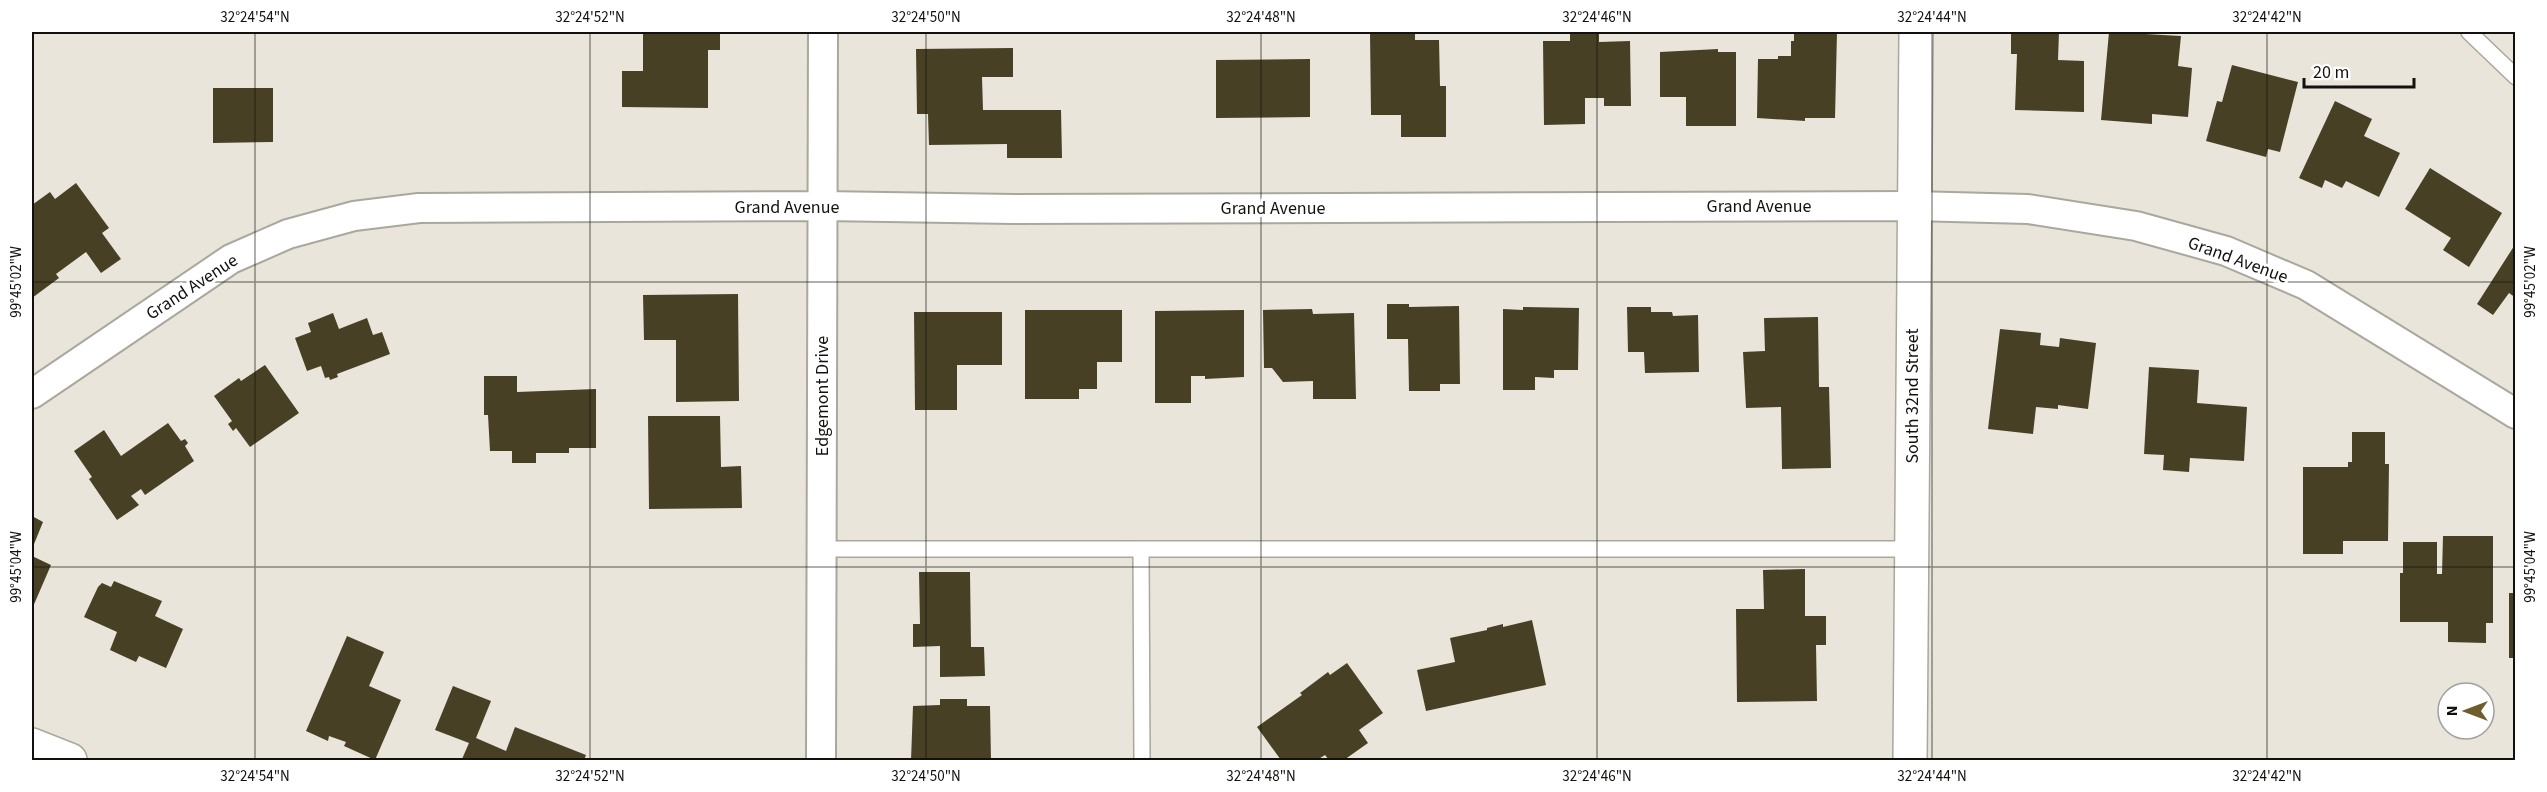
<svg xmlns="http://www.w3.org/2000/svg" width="2547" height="792" font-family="'Source Sans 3',sans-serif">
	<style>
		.building { fill: #484024 }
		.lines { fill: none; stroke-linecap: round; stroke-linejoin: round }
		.service-casing { stroke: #aaa79d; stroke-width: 18 }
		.minor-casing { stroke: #aaa79d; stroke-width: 32 }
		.tertiary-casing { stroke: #aaa79d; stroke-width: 36 }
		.secondary-casing { stroke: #aaa79d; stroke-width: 36 }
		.service { stroke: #fff; stroke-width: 15 }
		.minor { stroke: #fff; stroke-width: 28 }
		.tertiary { stroke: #fff; stroke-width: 33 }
		.secondary { stroke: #fff; stroke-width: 33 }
		.ticks { fill: none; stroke: #12110d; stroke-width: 1.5; stroke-opacity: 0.45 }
		.labels { text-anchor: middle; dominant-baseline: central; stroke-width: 6; stroke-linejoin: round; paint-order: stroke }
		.street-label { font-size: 18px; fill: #12110d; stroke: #fff }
		.neatline { fill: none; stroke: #12110d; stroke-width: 2 }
		.ticks-label { font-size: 15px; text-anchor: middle; fill: #12110d }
	</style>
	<rect width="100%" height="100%" fill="#e9e5da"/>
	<!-- building -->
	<path class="building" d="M 643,32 L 720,32 L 720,50 L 708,50 L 708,108 L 622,107 L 622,71 L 643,71 Z
		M 1370,32 L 1415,32 L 1415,40 L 1439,40 L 1440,86 L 1446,86 L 1446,137 L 1401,137 L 1401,115 L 1371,115 Z
		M 1570,32 L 1599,32 L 1599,42 L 1630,41 L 1631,106 L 1604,106 L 1604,98 L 1585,98 L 1585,124 L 1544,125 L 1543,41 L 1570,41 Z
		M 1794,32 L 1837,32 L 1835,118 L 1805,118 L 1805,121 L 1757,118 L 1758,59 L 1778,59 L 1778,56 L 1791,56 L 1791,41 L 1794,41 Z
		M 2011,32 L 2059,32 L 2058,60 L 2084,61 L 2084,112 L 2015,110 L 2017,54 L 2011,54 Z
		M 2109,32 L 2181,36 L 2178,66 L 2192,68 L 2188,117 L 2152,114 L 2152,124 L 2101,120 Z
		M 1013,48 L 1013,77 L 982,77 L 983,110 L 1061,110 L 1062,158 L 1007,158 L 1007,144 L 929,145 L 928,114 L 917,114 L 916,49 Z
		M 1718,49 L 1718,52 L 1736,52 L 1736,126 L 1686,126 L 1686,97 L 1660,97 L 1660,52 Z
		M 1310,59 L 1310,117 L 1216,118 L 1216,60 Z
		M 2232,65 L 2298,82 L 2280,152 L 2268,149 L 2266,157 L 2206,141 L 2217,101 L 2222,102 Z
		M 213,88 L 273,88 L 273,142 L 213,143 Z
		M 2335,101 L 2372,119 L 2364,136 L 2400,153 L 2379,197 L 2346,181 L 2342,188 L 2325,180 L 2322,188 L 2299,178 Z
		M 2430,168 L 2502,213 L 2469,267 L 2443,250 L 2451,238 L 2405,209 Z
		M 76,183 L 109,228 L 102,233 L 121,259 L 101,273 L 86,252 L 56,274 L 59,278 L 32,298 L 32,205 L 50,192 L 55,199 Z
		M 2516,243 L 2516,298 L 2509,293 L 2493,315 L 2477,304 Z
		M 738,294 L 739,401 L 676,402 L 676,340 L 644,340 L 643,295 Z
		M 1387,304 L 1409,304 L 1409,307 L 1459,306 L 1460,384 L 1440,384 L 1440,391 L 1409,391 L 1408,339 L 1387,339 Z
		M 1523,307 L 1579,308 L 1578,370 L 1554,370 L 1554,378 L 1535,377 L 1535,390 L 1503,390 L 1503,309 L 1523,310 Z
		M 1627,307 L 1651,307 L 1651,312 L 1672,312 L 1673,316 L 1698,315 L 1699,372 L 1645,373 L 1644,352 L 1628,352 Z
		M 1312,309 L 1313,314 L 1354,313 L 1356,399 L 1313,399 L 1313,381 L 1283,382 L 1272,368 L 1264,368 L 1263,310 Z
		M 1025,310 L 1122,310 L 1122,362 L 1097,362 L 1097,389 L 1079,389 L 1079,399 L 1025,399 Z
		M 1244,310 L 1244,377 L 1205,379 L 1205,376 L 1191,376 L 1191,403 L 1155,403 L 1155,311 Z
		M 914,312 L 1002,312 L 1002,365 L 957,365 L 957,410 L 915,410 Z
		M 333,313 L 339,329 L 367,318 L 373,335 L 382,332 L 390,354 L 337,374 L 338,377 L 330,380 L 329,377 L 325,378 L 321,366 L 307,371 L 295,338 L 311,332 L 308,323 Z
		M 1818,317 L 1819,387 L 1829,387 L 1831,468 L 1782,469 L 1781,407 L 1746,408 L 1743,352 L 1765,351 L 1764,318 Z
		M 2000,329 L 2041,333 L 2040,345 L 2059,347 L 2060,338 L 2096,343 L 2088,409 L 2058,405 L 2058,409 L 2036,407 L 2033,434 L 1988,429 Z
		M 265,365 L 299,413 L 250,447 L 236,428 L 233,431 L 228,424 L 232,421 L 214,396 L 239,378 L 241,381 Z
		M 2149,367 L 2199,370 L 2197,403 L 2247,407 L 2244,461 L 2190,458 L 2189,472 L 2163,470 L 2164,455 L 2144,454 Z
		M 484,376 L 517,376 L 517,392 L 596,389 L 596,448 L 569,448 L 569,453 L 536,453 L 536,463 L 512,463 L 512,451 L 490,451 L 488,415 L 484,415 Z
		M 648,416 L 720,416 L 721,467 L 741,466 L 742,508 L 649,509 Z
		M 168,423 L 181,441 L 185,439 L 188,443 L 185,446 L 194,461 L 145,495 L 141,489 L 131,496 L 139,505 L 117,520 L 89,479 L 92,477 L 74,451 L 104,430 L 121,456 Z
		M 2352,432 L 2385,432 L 2385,464 L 2389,464 L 2388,541 L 2343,541 L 2343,554 L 2303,554 L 2303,467 L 2348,467 L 2348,462 L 2352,462 Z
		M 32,516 L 43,522 L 32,549 Z
		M 2443,536 L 2493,536 L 2493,623 L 2486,623 L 2486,643 L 2448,642 L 2448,622 L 2400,622 L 2400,573 L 2403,573 L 2403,542 L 2437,542 L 2437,574 L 2442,574 Z
		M 32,556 L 51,565 L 32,609 Z
		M 1805,569 L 1805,616 L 1826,616 L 1826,645 L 1816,645 L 1817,701 L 1737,702 L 1736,609 L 1764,609 L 1763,570 Z
		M 919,572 L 970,572 L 971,647 L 984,647 L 985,676 L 940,677 L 940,646 L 913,647 L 913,624 L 920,624 Z
		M 114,581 L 162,601 L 155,616 L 183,629 L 166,668 L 139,656 L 136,662 L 110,650 L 117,632 L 84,617 L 98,587 L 102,583 L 111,587 Z
		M 2509,593 L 2516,593 L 2516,658 L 2509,658 Z
		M 1532,620 L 1546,685 L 1426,711 L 1417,670 L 1455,662 L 1450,638 L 1487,630 L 1487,628 L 1503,624 L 1503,627 Z
		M 347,636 L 384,652 L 369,686 L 401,700 L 375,760 L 344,746 L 346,742 L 329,736 L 328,741 L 306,731 Z
		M 1347,663 L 1383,713 L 1359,730 L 1368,743 L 1344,760 L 1329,760 L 1325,755 L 1317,760 L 1281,760 L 1257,727 L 1302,695 L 1300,693 L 1328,672 L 1330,675 Z
		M 453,686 L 491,701 L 476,738 L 506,751 L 515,727 L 586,755 L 584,760 L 462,759 L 469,743 L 435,730 Z
		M 940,699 L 967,699 L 967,706 L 990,706 L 991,760 L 911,760 L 913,706 L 940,705 Z"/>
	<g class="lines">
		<!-- service casing -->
		<g class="service-casing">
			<path id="service" d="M 2469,32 L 2516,77
				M 821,549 L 1912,549
				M 1141,549 L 1142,760"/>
		</g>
		<!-- minor casing -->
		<g class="minor-casing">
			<path id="minor" d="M 32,394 L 231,259 L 288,234 L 354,216 L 419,208 L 823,206 L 1013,209 L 1913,206 L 2028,209 L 2136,226 L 2226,251 L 2306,285 L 2516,414
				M 821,760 L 823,32"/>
		</g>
		<!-- tertiary casing -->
		<g class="tertiary-casing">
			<path id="tertiary" d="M 1910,760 L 1916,32"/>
		</g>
		<!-- secondary casing -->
		<g class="secondary-casing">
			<path id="secondary" d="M 32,745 L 70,760"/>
		</g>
		<!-- service -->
		<use href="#service" class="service"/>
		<!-- minor -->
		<use href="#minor" class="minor"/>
		<!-- tertiary -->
		<use href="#tertiary" class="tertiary"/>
		<!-- secondary -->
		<use href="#secondary" class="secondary"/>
	</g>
	<!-- ticks -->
	<path class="ticks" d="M 255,32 L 255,760M 590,32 L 590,760M 926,32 L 926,760M 1261,32 L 1261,760M 1597,32 L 1597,760M 1932,32 L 1932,760M 2267,32 L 2267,760M 32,282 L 2516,282M 32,567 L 2516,567"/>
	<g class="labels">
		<!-- street labels -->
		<g class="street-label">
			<text x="1759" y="206">Grand Avenue</text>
			<text x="787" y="207">Grand Avenue</text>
			<text x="1273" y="208">Grand Avenue</text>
			<text transform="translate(2238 260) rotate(20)">Grand Avenue</text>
			<text transform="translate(192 287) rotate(-33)">Grand Avenue</text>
			<text transform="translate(822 396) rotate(-90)">Edgemont Drive</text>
			<text transform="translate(1912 396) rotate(-90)">South 32nd Street</text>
		</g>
	</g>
	<!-- border -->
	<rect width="2547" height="792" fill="none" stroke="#ffffff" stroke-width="66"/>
	<!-- north arrow -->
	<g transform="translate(2466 711) rotate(270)"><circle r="28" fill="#ffffff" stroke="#a0a09e" stroke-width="1.5"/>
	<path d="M0-4.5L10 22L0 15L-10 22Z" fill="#6d5e2c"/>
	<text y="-9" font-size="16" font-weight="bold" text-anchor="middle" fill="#12110d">N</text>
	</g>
	<!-- scale -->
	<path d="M2304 78v9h110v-9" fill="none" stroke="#12110d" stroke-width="3"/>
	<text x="2313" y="78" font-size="18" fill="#12110d" stroke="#ffffff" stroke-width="4.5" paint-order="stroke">20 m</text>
	<rect x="33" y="33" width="2481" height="726" class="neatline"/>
	<g class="ticks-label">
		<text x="255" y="22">32°24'54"N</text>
		<text x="590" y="22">32°24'52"N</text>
		<text x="926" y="22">32°24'50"N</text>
		<text x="1261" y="22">32°24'48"N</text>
		<text x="1597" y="22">32°24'46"N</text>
		<text x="1932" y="22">32°24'44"N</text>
		<text x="2267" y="22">32°24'42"N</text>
		<text transform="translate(2530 282) rotate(-90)" y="5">99°45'02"W</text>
		<text transform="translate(16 282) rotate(-90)" y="5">99°45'02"W</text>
		<text transform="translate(2530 567) rotate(-90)" y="5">99°45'04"W</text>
		<text transform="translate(16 567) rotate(-90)" y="5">99°45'04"W</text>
		<text x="255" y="781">32°24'54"N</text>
		<text x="590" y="781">32°24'52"N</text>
		<text x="926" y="781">32°24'50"N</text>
		<text x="1261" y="781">32°24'48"N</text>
		<text x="1597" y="781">32°24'46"N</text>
		<text x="1932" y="781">32°24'44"N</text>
		<text x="2267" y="781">32°24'42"N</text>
	</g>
</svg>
